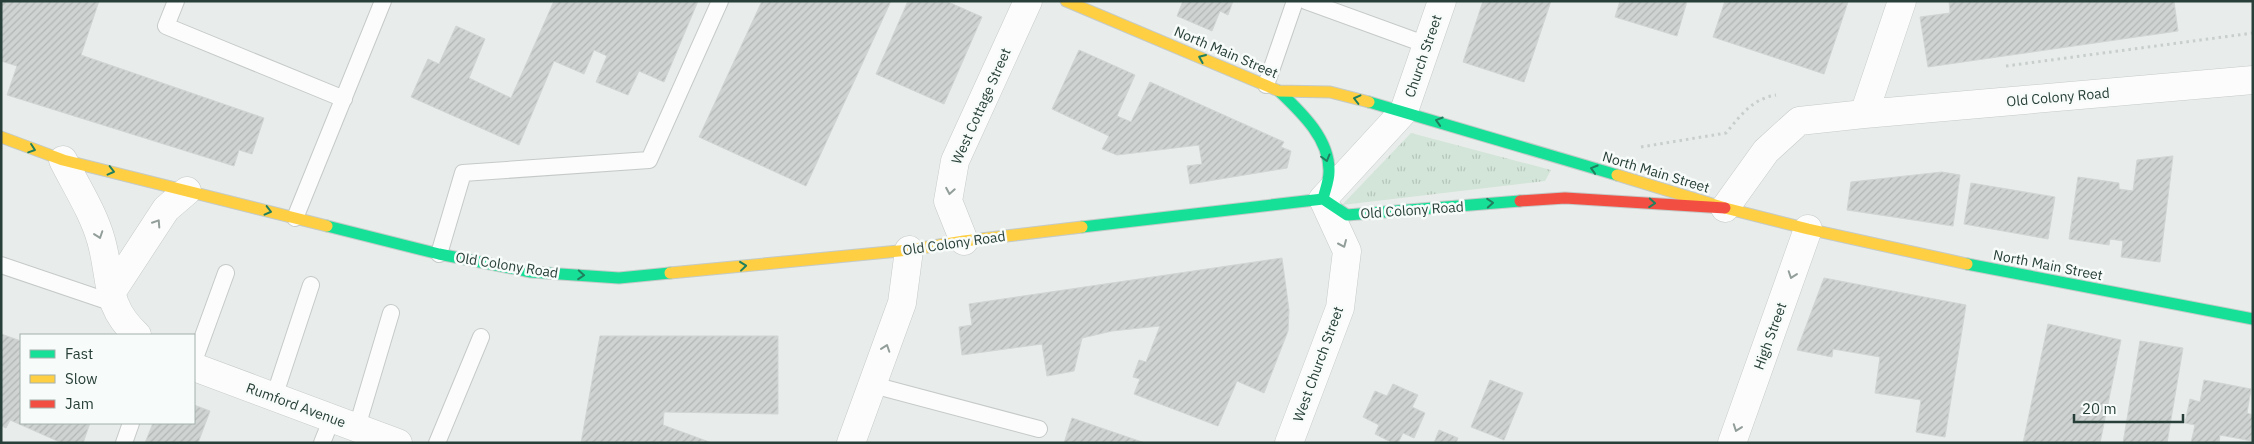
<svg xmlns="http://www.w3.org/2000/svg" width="2254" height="444" font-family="'IBM Plex Sans',sans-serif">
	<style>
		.park { fill: url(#park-tufts) }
		.building { fill: url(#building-hatch); stroke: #d1d5d3 }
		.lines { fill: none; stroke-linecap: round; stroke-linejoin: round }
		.lane-casing { stroke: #c5cac8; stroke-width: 18 }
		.street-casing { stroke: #c5cac8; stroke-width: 29 }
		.fast-casing { stroke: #c4cac8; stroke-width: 13 }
		.slow-casing { stroke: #c4cac8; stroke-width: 13 }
		.jam-casing { stroke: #c4cac8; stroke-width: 13 }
		.path { stroke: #c7cecb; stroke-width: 3; stroke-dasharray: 2.5 4; stroke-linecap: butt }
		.lane { stroke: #fcfcfc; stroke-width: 16 }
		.street { stroke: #fcfcfc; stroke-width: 28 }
		.fast { stroke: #16e098; stroke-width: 11 }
		.slow { stroke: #ffcf43; stroke-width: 11 }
		.jam { stroke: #f24e42; stroke-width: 11 }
		.oneway { stroke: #207f5e }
		.oneway2 { stroke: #929e9a }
		.labels { text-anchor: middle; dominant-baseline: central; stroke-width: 5; stroke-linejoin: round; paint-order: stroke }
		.street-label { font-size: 14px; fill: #273f38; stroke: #f7fbf9 }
	</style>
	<defs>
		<pattern id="park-tufts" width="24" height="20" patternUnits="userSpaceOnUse" patternTransform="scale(1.25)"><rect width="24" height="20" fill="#d3e4d8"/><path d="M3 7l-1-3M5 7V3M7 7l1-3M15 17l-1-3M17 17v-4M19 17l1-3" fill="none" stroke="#b5c5ba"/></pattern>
		<pattern id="building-hatch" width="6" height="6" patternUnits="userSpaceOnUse" patternTransform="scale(1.25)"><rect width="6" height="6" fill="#cfd4d2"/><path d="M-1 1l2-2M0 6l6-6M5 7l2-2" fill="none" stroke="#b2b7b5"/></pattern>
	</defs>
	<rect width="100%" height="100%" fill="#e8edeb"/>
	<!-- park -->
	<path class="park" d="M 1411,133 L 1551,170 L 1545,181 L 1342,205 Z"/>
	<!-- building -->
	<path class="building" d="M 1,1 L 99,1 L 81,55 L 264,118 L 252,154 L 239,150 L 234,166 L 7,95 L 17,66 L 1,61 Z
		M 554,1 L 698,1 L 664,82 L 639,71 L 628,95 L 596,82 L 607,56 L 594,50 L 584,74 L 554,61 L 519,145 L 411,97 L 428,59 L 439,64 L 456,26 L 485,39 L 469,78 L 511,98 Z
		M 762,1 L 891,1 L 806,186 L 699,137 Z
		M 908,1 L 946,1 L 982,17 L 944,104 L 876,74 Z
		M 1183,1 L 1233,1 L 1228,15 L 1220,11 L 1212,31 L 1177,16 Z
		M 1483,1 L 1551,1 L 1524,82 L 1463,62 Z
		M 1620,1 L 1687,1 L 1677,36 L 1615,17 Z
		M 1725,1 L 1848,2 L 1824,74 L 1713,37 Z
		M 1949,1 L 2174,1 L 2178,31 L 1928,67 L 1920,17 L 1950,13 Z
		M 1079,50 L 1135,75 L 1117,116 L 1131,122 L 1150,82 L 1284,142 L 1281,147 L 1291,151 L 1287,168 L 1190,184 L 1187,166 L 1202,164 L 1199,145 L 1117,155 L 1102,149 L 1109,136 L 1052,109 Z
		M 2173,156 L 2160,262 L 2121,257 L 2123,241 L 2110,239 L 2109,245 L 2069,239 L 2078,177 L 2119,183 L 2119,189 L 2133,191 L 2137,160 Z
		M 1942,172 L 1960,175 L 1953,226 L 1847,210 L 1851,182 Z
		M 1971,183 L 2055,197 L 2048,239 L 1964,224 Z
		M 1282,258 L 1289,310 L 1288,331 L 1264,393 L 1237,381 L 1218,426 L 1134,394 L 1140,379 L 1133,377 L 1139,360 L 1146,362 L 1160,326 L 1112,331 L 1082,338 L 1074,371 L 1047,376 L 1042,344 L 962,355 L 959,327 L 972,325 L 969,304 Z
		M 1824,278 L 1966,305 L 1945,437 L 1916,432 L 1921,400 L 1875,393 L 1880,357 L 1833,349 L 1832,357 L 1797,350 Z
		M 2048,324 L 2121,340 L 2100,443 L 2023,443 Z
		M 1,334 L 21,341 L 21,423 L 90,423 L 83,443 L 62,443 L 10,420 L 6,428 L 1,426 Z
		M 600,336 L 778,336 L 778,414 L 664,412 L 663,425 L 712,443 L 581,443 Z
		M 2140,341 L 2183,348 L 2167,443 L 2123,443 Z
		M 1490,380 L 1523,393 L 1504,440 L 1471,427 Z
		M 2204,380 L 2251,389 L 2247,413 L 2253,415 L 2252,441 L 2220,435 L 2219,443 L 2191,443 L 2195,425 L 2185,423 L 2190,399 L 2200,402 Z
		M 1393,384 L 1418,395 L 1412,407 L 1425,413 L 1414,438 L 1403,433 L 1398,443 L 1393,443 L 1375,434 L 1379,425 L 1363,417 L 1375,391 L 1387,396 Z
		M 194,405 L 210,411 L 198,443 L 145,443 L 153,423 L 194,423 Z
		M 1072,418 L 1145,443 L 1064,443 Z
		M 1439,430 L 1458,438 L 1456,443 L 1434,443 Z"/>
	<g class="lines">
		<!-- lane casing -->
		<g class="lane-casing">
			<path id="lane" d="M 176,1 L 166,26 L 344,99
				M 1306,1 L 1427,45
				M 1266,85 L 1295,1
				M 295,218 L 383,1
				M 439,254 L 463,173 L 649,160 L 720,1
				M 1,265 L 113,303
				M 194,361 L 226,273
				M 873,385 L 1039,429
				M 274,397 L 311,285
				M 357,427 L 391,313
				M 124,443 L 131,423
				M 322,443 L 332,418
				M 437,443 L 481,337"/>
		</g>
		<!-- street casing -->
		<g class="street-casing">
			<path id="street" d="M 1864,114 L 1902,1
				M 63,160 C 76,186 93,212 101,240 C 112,278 104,305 137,335
				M 1725,208 L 1766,151 L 1799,121 L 1864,114 L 2253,80
				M 964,241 L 948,201 L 955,161 L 1028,1
				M 111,293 L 166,209 L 187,191
				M 194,367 L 398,443
				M 851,443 L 902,303 L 909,250
				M 1289,443 L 1340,308 L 1347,251 L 1323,199 L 1404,111 L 1442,1
				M 1732,443 L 1808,229"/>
		</g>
		<!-- fast casing -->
		<g class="fast-casing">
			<path id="fast" d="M 1279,91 C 1301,112 1330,139 1329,172 C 1329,181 1325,190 1323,199
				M 1369,102 L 1617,175
				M 327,226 L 439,254 L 531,272 L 619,278 L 670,273
				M 1082,227 L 1323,199 L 1347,215 L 1520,201
				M 1967,264 L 2253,319"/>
		</g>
		<!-- slow casing -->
		<g class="slow-casing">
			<path id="slow" d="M 1066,1 L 1279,91 L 1330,92 L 1369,102
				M 1,137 L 63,160 L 327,226
				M 1617,175 L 1725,208 L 1808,229 L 1967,264
				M 670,273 L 909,250 L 964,241 L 1082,227"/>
		</g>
		<!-- jam casing -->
		<g class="jam-casing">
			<path id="jam" d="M 1520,201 L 1565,198 L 1725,208"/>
		</g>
		<!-- path -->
		<path class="path" d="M 2006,66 L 2253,33
			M 1641,147 L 1726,133 C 1741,115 1752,99 1776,95"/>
		<!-- lane -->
		<use href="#lane" class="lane"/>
		<!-- street -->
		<use href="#street" class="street"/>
		<!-- fast -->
		<use href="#fast" class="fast"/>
		<!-- slow -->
		<use href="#slow" class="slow"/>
		<!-- jam -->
		<use href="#jam" class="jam"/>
	</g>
	<!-- one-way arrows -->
	<defs><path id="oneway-chevron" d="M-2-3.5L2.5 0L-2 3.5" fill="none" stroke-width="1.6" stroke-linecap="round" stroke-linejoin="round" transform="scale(1.25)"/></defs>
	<g class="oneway">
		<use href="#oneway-chevron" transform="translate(1202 58) rotate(-157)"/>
		<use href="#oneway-chevron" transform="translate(1357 99) rotate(-166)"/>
		<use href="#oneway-chevron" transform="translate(1439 121) rotate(-163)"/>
		<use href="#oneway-chevron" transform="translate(32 149) rotate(19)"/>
		<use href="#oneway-chevron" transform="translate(1326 158) rotate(75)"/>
		<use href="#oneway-chevron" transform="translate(1594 169) rotate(-163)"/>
		<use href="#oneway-chevron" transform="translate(111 171) rotate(14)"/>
		<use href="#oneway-chevron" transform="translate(1490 203) rotate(-4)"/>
		<use href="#oneway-chevron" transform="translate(1652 203) rotate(4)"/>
		<use href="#oneway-chevron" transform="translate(268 211) rotate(14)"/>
		<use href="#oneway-chevron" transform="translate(743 266) rotate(-6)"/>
		<use href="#oneway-chevron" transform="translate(581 275) rotate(4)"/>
	</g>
	<g class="oneway2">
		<use href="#oneway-chevron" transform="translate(950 191) rotate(100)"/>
		<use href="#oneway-chevron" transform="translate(157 223) rotate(-57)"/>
		<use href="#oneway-chevron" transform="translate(99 235) rotate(71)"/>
		<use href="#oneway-chevron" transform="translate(1343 244) rotate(66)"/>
		<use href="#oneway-chevron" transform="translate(1792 275) rotate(109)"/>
		<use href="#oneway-chevron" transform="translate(886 348) rotate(-71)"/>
		<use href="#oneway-chevron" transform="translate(1737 428) rotate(110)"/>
	</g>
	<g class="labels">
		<!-- street labels -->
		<g class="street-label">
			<text transform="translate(1226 52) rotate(23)">North Main Street</text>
			<text transform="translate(1423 56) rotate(-71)">Church Street</text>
			<text transform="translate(2058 97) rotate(-5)">Old Colony Road</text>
			<text transform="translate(981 106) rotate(-66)">West Cottage Street</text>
			<text transform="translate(1656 172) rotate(17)">North Main Street</text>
			<text transform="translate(1412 210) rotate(-4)">Old Colony Road</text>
			<text transform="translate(954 243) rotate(-8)">Old Colony Road</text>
			<text transform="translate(507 265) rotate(9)">Old Colony Road</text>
			<text transform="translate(2048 265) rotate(11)">North Main Street</text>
			<text transform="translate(1770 336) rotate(-70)">High Street</text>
			<text transform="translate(1318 364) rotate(-70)">West Church Street</text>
			<text transform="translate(296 405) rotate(20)">Rumford Avenue</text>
		</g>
	</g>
	<!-- border -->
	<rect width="2254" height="444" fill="none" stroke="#273f38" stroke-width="5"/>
	<!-- legend -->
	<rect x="20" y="334" width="175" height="90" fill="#f7fbf9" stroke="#a4b0ac"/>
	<rect x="30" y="350" width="25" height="8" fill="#16e098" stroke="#a4b0ac"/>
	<text x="65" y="359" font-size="15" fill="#273f38">Fast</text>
	<rect x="30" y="375" width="25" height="8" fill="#ffcf43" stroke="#a4b0ac"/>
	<text x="65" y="384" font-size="15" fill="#273f38">Slow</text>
	<rect x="30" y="400" width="25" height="8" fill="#f24e42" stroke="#a4b0ac"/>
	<text x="65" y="409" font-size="15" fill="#273f38">Jam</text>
	<!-- scale -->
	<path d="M2074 414v8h109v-8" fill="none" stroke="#273f38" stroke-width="2.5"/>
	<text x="2082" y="414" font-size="15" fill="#273f38" stroke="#f7fbf9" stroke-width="4" paint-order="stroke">20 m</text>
</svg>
